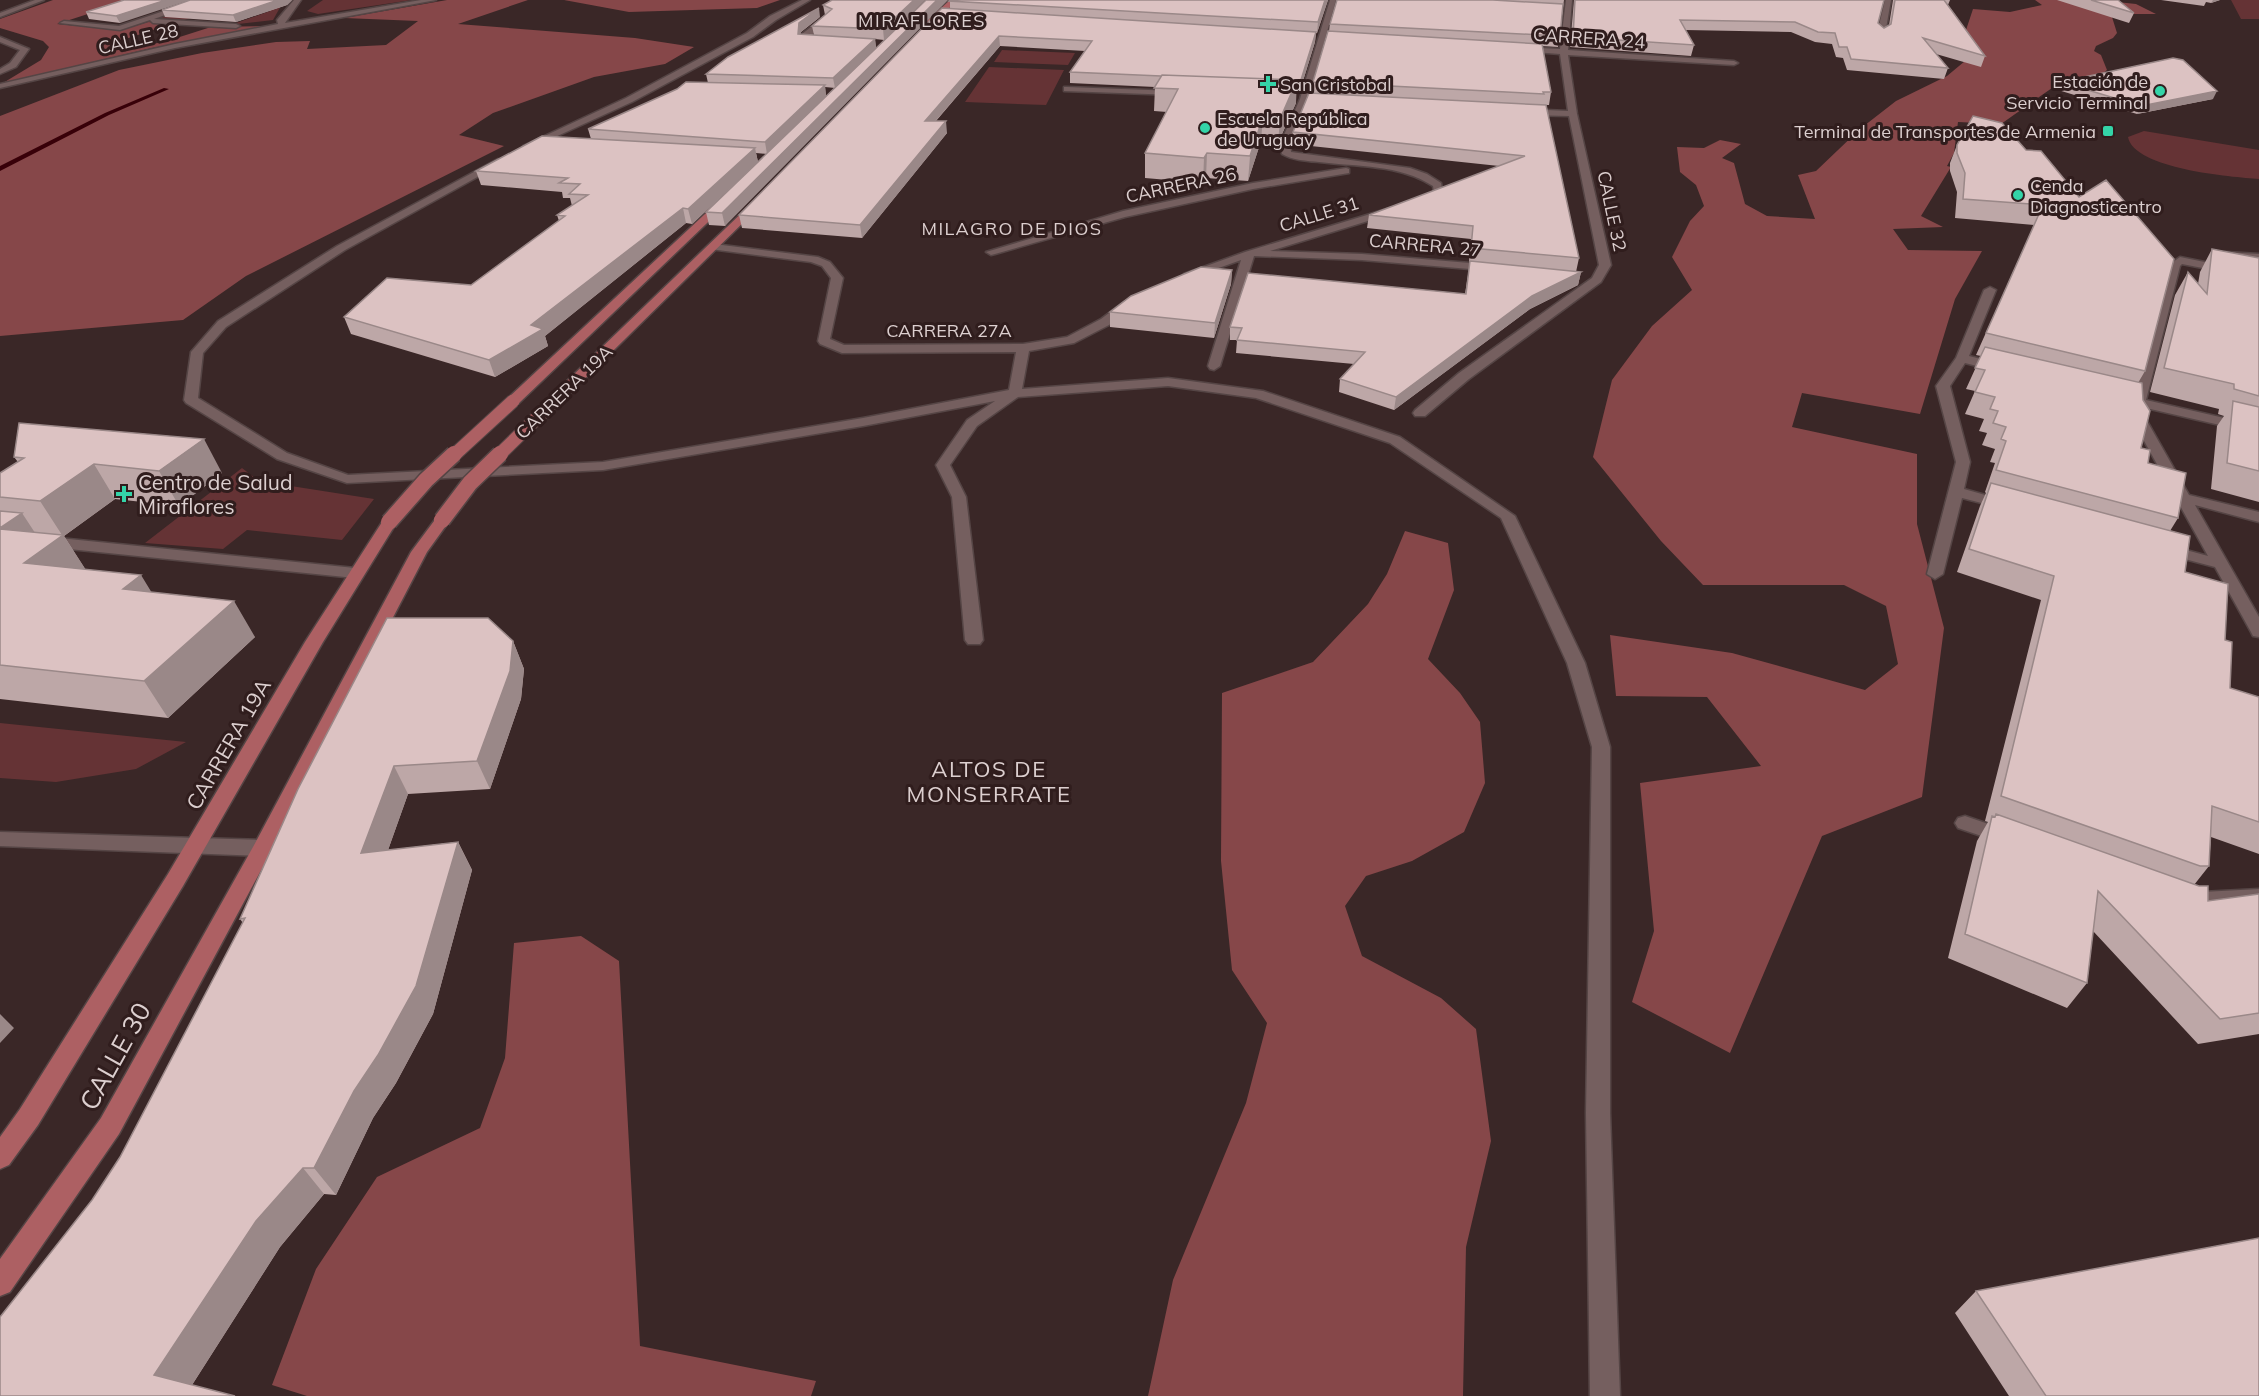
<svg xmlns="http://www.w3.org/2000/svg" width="2259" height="1396" font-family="Mulish,sans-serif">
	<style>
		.green { fill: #653335 }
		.forest { fill: #864749 }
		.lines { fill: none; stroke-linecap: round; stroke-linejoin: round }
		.stream { fill: #380008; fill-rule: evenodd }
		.minor-casing { stroke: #554545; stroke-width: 3 }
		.major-casing { stroke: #554545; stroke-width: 3 }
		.minor { fill: #755f5f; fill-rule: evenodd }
		.major { fill: #ad6063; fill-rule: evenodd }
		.major-bridge-far1-casing { stroke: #554545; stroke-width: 15; stroke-linecap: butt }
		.major-bridge-casing { stroke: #554545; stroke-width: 19; stroke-linecap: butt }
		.major-bridge-far1 { stroke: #ad6063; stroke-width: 13 }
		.major-bridge { stroke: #ad6063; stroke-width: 16 }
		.wall { fill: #bda7a7; fill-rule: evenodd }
		.shaded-wall { fill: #9a8888 }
		.building { fill: #dcc2c2; stroke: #9a8888; stroke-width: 1.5 }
		.poi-dot { fill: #34d4a8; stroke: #301d1d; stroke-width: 2 }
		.labels { text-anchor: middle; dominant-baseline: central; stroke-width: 6; stroke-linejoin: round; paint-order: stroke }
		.far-neighbourhood-label { font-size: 18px; letter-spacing: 1.5px; fill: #dccfcf; stroke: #301d1d }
		.far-street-label { font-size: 18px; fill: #dccfcf; stroke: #301d1d }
		.far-poi-label { font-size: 18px; fill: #dccfcf; stroke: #301d1d; text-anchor: start }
		.poi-label { font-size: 21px; fill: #dccfcf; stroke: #301d1d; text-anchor: start }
		.street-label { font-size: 21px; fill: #dccfcf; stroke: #301d1d }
		.neighbourhood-label { font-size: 22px; letter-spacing: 1.5px; fill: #dccfcf; stroke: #301d1d }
		.near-street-label { font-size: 26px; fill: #dccfcf; stroke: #301d1d }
	</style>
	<rect width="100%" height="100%" fill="#3a2727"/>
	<!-- green -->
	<path class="green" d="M 210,0 L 282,4 L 273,20 L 238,24 L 236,23 L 270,11 L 224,7 L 181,21 L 158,19 L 158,17 Z
		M 323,0 L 412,0 L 318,14 L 307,11 Z
		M 2231,0 L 2259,0 L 2259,19 L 2241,19 Z
		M 1002,50 L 1075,53 L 1068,65 L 994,62 Z
		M 989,67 L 1064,70 L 1046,105 L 965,102 Z
		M 2144,131 L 2259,150 L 2259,179 C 2232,177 2134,169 2128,137 Z
		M 242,468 L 259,481 L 374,499 L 342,540 L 247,530 L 223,549 L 145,543 Z
		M 0,723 L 186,742 L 136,769 L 56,782 L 0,778 Z"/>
	<!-- forest -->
	<path class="forest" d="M 53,0 L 131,0 L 57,24 L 121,30 L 148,22 L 172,24 L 116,42 L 139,46 L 164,42 L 211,27 L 267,26 L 152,48 L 3,83 L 41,60 L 49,47 L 43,41 L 0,28 L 0,19 Z
		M 447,0 L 528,0 L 458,24 L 635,38 L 694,47 L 665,64 L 594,77 L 493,113 L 459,135 L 504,146 L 246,276 L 183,320 L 0,336 L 0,116 L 119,70 L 202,53 L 276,42 L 310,41 L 307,49 L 386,45 L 418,21 L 344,18 Z
		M 564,0 L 780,0 L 757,8 L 629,12 Z
		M 2035,0 L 2098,0 L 2136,4 L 2156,14 L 2123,14 L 2112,17 L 2117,33 L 2113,38 L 2096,46 L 2094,51 L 2101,55 L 2107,70 L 2101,75 L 2052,88 L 2001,124 L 1958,122 L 1954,153 L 1947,166 L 1951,167 L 1921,216 L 1943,227 L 1893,229 L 1908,250 L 1982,251 L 1955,299 L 1920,414 L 1802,393 L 1792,427 L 1917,454 L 1917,524 L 1944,628 L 1922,797 L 1822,836 L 1730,1053 L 1632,1002 L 1654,931 L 1640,783 L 1761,766 L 1707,697 L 1616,696 L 1610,635 L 1732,653 L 1865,690 L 1898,664 L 1886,606 L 1844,585 L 1703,585 L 1661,541 L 1593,457 L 1612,380 L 1652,326 L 1692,290 L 1672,257 L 1690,221 L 1704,206 L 1696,185 L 1680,172 L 1677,147 L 1704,148 L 1720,140 L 1741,144 L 1722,158 L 1734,163 L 1745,204 L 1767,216 L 1815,219 L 1798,175 L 1816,171 L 1860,129 L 1896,101 L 1947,76 L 1965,61 L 1962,42 L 1973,9 L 2010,12 L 2042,5 Z
		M 1405,531 L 1448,543 L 1454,590 L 1428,659 L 1460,693 L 1480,722 L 1485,783 L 1464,832 L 1412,861 L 1366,876 L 1345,906 L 1362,956 L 1441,998 L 1476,1029 L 1491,1141 L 1466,1247 L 1463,1396 L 1148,1396 L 1173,1280 L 1246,1103 L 1267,1023 L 1232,970 L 1221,861 L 1222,693 L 1313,662 L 1368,604 L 1387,574 Z
		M 581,936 L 619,961 L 640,1346 L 816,1381 L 811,1396 L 307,1396 L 272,1385 L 316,1269 L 377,1177 L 480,1128 L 505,1058 L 514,943 Z"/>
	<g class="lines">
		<!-- stream -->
		<path class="stream" d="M 164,88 L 169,89 L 109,115 L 0,171 L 0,166 L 105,113 Z"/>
		<!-- minor casing -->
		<g class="minor-casing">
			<path id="minor" d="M 35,0 L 44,0 L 0,17 L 0,13 Z
				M 197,0 L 207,0 L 154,19 L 236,24 L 240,26 L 236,28 L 153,23 L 150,20 L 120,30 L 60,23 L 64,21 L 119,26 Z
				M 294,0 L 301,0 L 285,23 L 421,0 L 436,0 L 175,48 L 0,88 L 0,84 L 175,44 L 278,24 L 277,20 Z
				M 802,0 L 810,0 L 776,20 L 753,37 L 632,102 L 531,148 L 523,146 L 626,98 L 747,33 L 770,16 Z
				M 1330,0 L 1336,0 L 1308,99 L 1290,144 L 1291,152 L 1410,168 L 1427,174 L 1441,183 L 1443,196 L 1426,203 L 1418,203 L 1418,199 L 1434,193 L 1433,186 C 1399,164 1358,167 1319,162 C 1307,161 1292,160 1282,154 L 1280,144 L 1300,99 Z
				M 1566,0 L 1572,0 L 1568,50 L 1734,61 L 1738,63 L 1734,65 L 1568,55 L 1577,114 L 1611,265 L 1601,282 L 1469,379 L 1425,416 L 1415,416 L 1413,413 L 1415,410 L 1459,373 L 1592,278 L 1599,265 L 1569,116 L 1524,115 L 1520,112 L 1524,109 L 1568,111 L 1560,54 L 1519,51 L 1515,49 L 1519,47 L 1560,49 Z
				M 1885,0 L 1891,0 L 1885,34 L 1881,36 L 1877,34 Z
				M 824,17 L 831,19 L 808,38 L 824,40 L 824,44 L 801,42 L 802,34 Z
				M 0,37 L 29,49 L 16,67 L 0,74 L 0,69 L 10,63 L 20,50 L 0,42 Z
				M 1067,87 L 1176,91 L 1180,93 L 1176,95 L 1064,91 L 1064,87 Z
				M 498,159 L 503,162 L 501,164 L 345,250 L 226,327 L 203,353 L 198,398 L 287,453 L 348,475 L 603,462 L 863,418 L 1009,390 L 1016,352 L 842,353 L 820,344 L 818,341 L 831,278 L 822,266 L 811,262 L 710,249 L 710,245 L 714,244 L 818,257 L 830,262 L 843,278 L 830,339 L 844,345 L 1023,344 L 1067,337 L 1101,319 L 1124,302 L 1132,302 L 1132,306 L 1109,325 L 1074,343 L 1029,351 L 1022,389 L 1168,378 L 1263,391 L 1400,437 L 1515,516 L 1585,663 L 1610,747 L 1610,1113 L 1620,1396 L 1590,1396 L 1586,1113 L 1592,747 L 1567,663 L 1501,518 L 1390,443 L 1256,398 L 1168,386 L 1018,397 L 977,426 L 950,465 L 966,497 L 983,640 L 980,644 L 968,644 L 965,640 L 952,497 L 936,465 L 967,420 L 995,401 L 863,426 L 603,470 L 347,483 L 277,459 L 186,403 L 184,400 L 191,352 L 218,321 L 337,246 Z
				M 1346,168 L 1349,169 L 1349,173 L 1253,189 L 1125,217 L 995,254 L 991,255 L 986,252 L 1123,211 L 1253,183 Z
				M 1390,208 L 1395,211 L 1394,213 L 1270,251 L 1362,254 L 1494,265 L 1500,268 L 1494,271 L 1362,260 L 1254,256 L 1220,366 L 1214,370 L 1210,369 L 1208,366 L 1241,260 L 1188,279 L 1182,276 L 1184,274 L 1245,252 Z
				M 2226,252 L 2259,254 L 2259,260 L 2222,257 L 2222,253 Z
				M 2180,257 L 2259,273 L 2259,279 L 2182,264 L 2180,266 L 2146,400 L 2259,426 L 2259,434 L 2146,408 L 2147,421 L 2189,495 L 2259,512 L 2259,522 L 2195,505 L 2259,617 L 2259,637 L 2253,636 L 2251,632 L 2215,567 L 2158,552 L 2156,549 L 2164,544 L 2208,556 L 2133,421 L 2132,405 L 2122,400 L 2124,397 L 2134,397 L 2169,265 Z
				M 1990,287 L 1996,290 L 1969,356 L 2005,365 L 2007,368 L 2001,372 L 1965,363 L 1950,386 L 1970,462 L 1964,489 L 2010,502 L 2012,505 L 2005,509 L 1962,498 L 1943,574 L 1935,579 L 1927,574 L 1956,462 L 1936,386 L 1956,358 L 1984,290 Z
				M 0,532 L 355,568 L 363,573 L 355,578 L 0,542 Z
				M 1965,816 L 2012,832 L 2015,837 L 2012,842 L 2005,844 L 1958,828 L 1955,823 L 1958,818 Z
				M 0,832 L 263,840 L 270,843 L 273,848 L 270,853 L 263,856 L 0,846 Z
				M 2259,889 L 2259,905 L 2183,909 L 2175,907 L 2172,901 L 2175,895 L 2183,893 Z"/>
		</g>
		<!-- major casing -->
		<g class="major-casing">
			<path id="major" d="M 950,0 L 957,0 L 932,26 L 926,26 L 926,22 Z
				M 720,200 L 729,202 L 518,404 L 508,404 L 506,401 L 508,398 Z
				M 753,202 L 762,204 L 554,409 L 544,409 L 542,406 L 544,403 Z
				M 442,515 L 450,520 L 427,552 L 273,848 L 119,1134 L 10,1292 L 0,1296 L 0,1259 L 101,1118 L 253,847 L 411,552 L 437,517 Z
				M 389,517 L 397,522 L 323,642 L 183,886 L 38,1125 L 9,1165 L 0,1169 L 0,1137 L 20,1109 L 168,874 L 305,642 L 384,519 Z"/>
		</g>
		<!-- minor -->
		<use href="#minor" class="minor"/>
		<!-- major -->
		<use href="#major" class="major"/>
		<!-- major-bridge-far1 casing -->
		<g class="major-bridge-far1-casing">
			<path id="major-bridge-far1" d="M 453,456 L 513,401
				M 498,456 L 549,406"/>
		</g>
		<!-- major-bridge casing -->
		<g class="major-bridge-casing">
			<path id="major-bridge" d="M 442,520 L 470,483 L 500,454
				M 389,522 L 426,480 L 454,454"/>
		</g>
		<!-- major-bridge-far1 -->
		<use href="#major-bridge-far1" class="major-bridge-far1"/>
		<!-- major-bridge -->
		<use href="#major-bridge" class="major-bridge"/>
	</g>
	<!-- wall -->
	<path class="wall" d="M 124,0 L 120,23 L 89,19 L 86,12 Z
		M 190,0 L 292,0 L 287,5 L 236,22 L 165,17 L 162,10 Z
		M 925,0 L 884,40 L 875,39 L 876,48 L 835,88 L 825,87 L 826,96 L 725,226 L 709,225 L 706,212 L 753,167 L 692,224 L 686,223 L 545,336 L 548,346 L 495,377 L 351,334 L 344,317 L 471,285 L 559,221 L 557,215 L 572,206 L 570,198 L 563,198 L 562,192 L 481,185 L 476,171 L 591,139 L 588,129 L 708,83 L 706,74 L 820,17 L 801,32 L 800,34 L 814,35 L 812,26 L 825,15 L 823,5 ZM 756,153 L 767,154 L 758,162 Z
		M 950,0 L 1328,0 L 1317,33 L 1316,33 L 1315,42 L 1299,94 L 1296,94 L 1296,103 L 1278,143 L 1261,141 L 1248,181 L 1206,178 L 1203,183 L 1145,178 L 1145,153 L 1167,112 L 1154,111 L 1155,87 L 1070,83 L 1070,72 L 1085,51 L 1000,46 L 936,121 L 947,133 L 862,238 L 742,228 L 739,215 L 950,8 Z
		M 1337,0 L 1564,0 L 1558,47 L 1542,46 L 1551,92 L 1549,105 L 1542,105 L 1579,258 L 1576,272 L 1581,272 L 1578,285 L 1530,309 L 1394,410 L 1339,392 L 1340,379 L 1354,364 L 1236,353 L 1237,340 L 1230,340 L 1230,327 L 1465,294 L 1470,262 L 1469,261 L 1471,239 L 1367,228 L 1369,215 L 1499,166 L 1292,144 L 1293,132 L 1312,93 L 1313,82 L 1329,31 L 1330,24 Z
		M 1574,0 L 1884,0 L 1878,23 L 1884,28 L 1889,25 L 1893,0 L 1950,0 L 1948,5 L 1985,56 L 1981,67 L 1936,54 L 1948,68 L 1944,79 L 1847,70 L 1843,58 L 1836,57 L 1832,44 L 1815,42 L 1791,32 L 1685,30 L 1694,45 L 1691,56 L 1570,47 Z
		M 2057,0 L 2118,0 L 2134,13 L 2129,23 Z
		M 2161,0 L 2220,0 L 2211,3 L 2206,2 L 2204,6 Z
		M 2061,82 L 2213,99 L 2137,114 L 2058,90 Z
		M 2002,123 L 2145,371 L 2138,383 L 2141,448 L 2148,463 L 2178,518 L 2170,531 L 2185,572 L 2225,640 L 2230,688 L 2259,697 L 2259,854 L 2211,837 L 2209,866 L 2194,885 L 2208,901 L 2259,894 L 2259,1034 L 2198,1044 L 2093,931 L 2087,983 L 2067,1008 L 1948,958 L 1977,841 L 1988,822 L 1985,821 L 2041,600 L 1957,572 L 1980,506 L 1986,493 L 1985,492 L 1995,463 L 1990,462 L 1995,449 L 1982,445 L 1987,433 L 1979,431 L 1984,419 L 1965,414 L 1975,391 L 1966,389 L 1981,356 L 1976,355 L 2034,225 L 1955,218 L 1957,192 L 1950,171 L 1950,163 L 1957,145 Z
		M 2212,249 L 2259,258 L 2259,502 L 2211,489 L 2217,426 L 2224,416 L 2218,414 L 2219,409 L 2150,392 L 2175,295 L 2188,272 L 2198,284 L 2200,272 Z
		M 1232,270 L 1231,284 L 1214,338 L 1110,327 L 1110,312 Z
		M 14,457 L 222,473 L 179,506 L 115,499 L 64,536 L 85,569 L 151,592 L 255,637 L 168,718 L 0,699 L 0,473 L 18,462 Z
		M 513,641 L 524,669 L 521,699 L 490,789 L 408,794 L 388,850 L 458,842 L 472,870 L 433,1014 L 396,1083 L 373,1118 L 336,1195 L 324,1194 L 280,1247 L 192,1385 L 0,1396 L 92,1200 L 120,1157 L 243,923 L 240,919 Z
		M 1976,1291 L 2259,1396 L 2009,1396 L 1955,1313 Z"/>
	<!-- shaded-wall -->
	<path class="shaded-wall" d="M 166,0 L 190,0 L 120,23 L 116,16 Z
		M 278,0 L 292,0 L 287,5 L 236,22 L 233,15 Z
		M 914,0 L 925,0 L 884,40 L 883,29 Z
		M 937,0 L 948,0 L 725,226 L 722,213 Z
		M 1325,0 L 1328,0 L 1317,33 L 1318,22 Z
		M 2213,0 L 2220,0 L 2211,3 Z
		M 819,8 L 820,17 L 801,32 L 799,43 L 798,34 L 799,23 Z
		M 1316,32 L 1315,42 L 1299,94 L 1300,83 Z
		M 999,36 L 1000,46 L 926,132 L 925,121 Z
		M 875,39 L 876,48 L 835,88 L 833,78 Z
		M 1297,80 L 1296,103 L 1278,143 L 1280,119 Z
		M 825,85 L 826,96 L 767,154 L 765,142 Z
		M 2217,91 L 2213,99 L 2137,114 L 2141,106 Z
		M 1263,117 L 1261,141 L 1248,181 L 1250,156 Z
		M 946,121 L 947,133 L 862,238 L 860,225 Z
		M 755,148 L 758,162 L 692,224 L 688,209 Z
		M 1207,153 L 1206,178 L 1203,183 L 1204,158 Z
		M 683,208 L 686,223 L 545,336 L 548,346 L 495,377 L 489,360 L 531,325 Z
		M 1232,270 L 1231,284 L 1214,338 L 1215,323 Z
		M 1581,272 L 1578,285 L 1530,309 L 1394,410 L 1396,397 L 1532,296 Z
		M 204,439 L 222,473 L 179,506 L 159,471 Z
		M 94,464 L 115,499 L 64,536 L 86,570 L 48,599 L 0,528 L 22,513 L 45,548 L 62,535 L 40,501 Z
		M 141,575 L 163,611 L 123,589 Z
		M 234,601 L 255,637 L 168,718 L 144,681 Z
		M 513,641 L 524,669 L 521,699 L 490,789 L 477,761 Z
		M 394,766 L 408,794 L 377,881 L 361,853 Z
		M 458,842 L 472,870 L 433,1014 L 396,1083 L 373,1118 L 336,1195 L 314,1168 Z
		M 0,1014 L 14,1028 L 0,1043 Z
		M 303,1168 L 324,1194 L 280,1247 L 185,1396 L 154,1375 L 256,1221 Z"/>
	<!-- building -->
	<path class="building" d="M 124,0 L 166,0 L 116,16 L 86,12 Z
		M 190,0 L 278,0 L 233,15 L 162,10 Z
		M 832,0 L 914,0 L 883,29 L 812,26 L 832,9 L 823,5 Z
		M 926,0 L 937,0 L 722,213 L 706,212 Z
		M 950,0 L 1325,0 L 1318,22 L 949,1 Z
		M 1337,0 L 1493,0 L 1563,4 L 1560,36 L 1330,24 Z
		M 1575,0 L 1884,0 L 1878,23 L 1884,28 L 1891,24 L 1895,0 L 1944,0 L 1985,56 L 1923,38 L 1948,68 L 1851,59 L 1847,47 L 1839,47 L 1835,33 L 1818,32 L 1795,22 L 1680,20 L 1694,45 L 1573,37 Z
		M 2091,0 L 2118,0 L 2134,13 Z
		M 819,8 L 799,23 L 798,34 L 875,39 L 833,78 L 706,74 L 728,57 Z
		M 942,8 L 1316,32 L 1300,83 L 1297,82 L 1297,80 L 1162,75 L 1161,76 L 1070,72 L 1092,41 L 999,36 L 925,121 L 946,121 L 860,225 L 739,215 Z
		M 1328,31 L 1542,44 L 1551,92 L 1543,92 L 1544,94 L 1313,82 Z
		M 2173,58 L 2183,60 L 2217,91 L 2141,106 L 2061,82 Z
		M 1162,75 L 1297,80 L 1280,119 L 1263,117 L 1250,156 L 1207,153 L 1204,158 L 1145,153 L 1178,89 L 1154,88 Z
		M 686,82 L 825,85 L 765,142 L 588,129 L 677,89 Z
		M 1309,93 L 1546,105 L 1579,258 L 1471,248 L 1473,226 L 1369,215 L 1525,156 L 1293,132 Z
		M 1973,116 L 2002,123 L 2026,150 L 2041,151 L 2079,197 L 2106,180 L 2174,259 L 2145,371 L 1986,333 L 2043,205 L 1963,199 L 1965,173 L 1957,153 L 1957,145 Z
		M 542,136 L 755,148 L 688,209 L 683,208 L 531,325 L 543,329 L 489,360 L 344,317 L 387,278 L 471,285 L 565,216 L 557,215 L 588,195 L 569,194 L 580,184 L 559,183 L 568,178 L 476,171 Z
		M 2212,249 L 2259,258 L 2259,396 L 2234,389 L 2234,384 L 2164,368 L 2188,272 L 2207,294 Z
		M 1470,261 L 1581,272 L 1532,296 L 1396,397 L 1340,379 L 1365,352 L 1237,340 L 1242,328 L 1230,327 L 1248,273 L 1466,294 Z
		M 1201,267 L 1232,270 L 1215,323 L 1110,312 L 1131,296 Z
		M 1985,347 L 2142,383 L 2143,400 L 2150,411 L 2141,448 L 2150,450 L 2148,463 L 2186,473 L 2178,518 L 1996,470 L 2006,441 L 2001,439 L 2006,427 L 1993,423 L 1998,411 L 1990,409 L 1995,397 L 1975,392 L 1985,370 L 1975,368 Z
		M 2233,401 L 2259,407 L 2259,471 L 2227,463 Z
		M 19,423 L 204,439 L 159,471 L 94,464 L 40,501 L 0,497 L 0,473 L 24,458 L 14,457 Z
		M 1991,483 L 2190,536 L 2185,572 L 2228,584 L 2225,640 L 2232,642 L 2230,688 L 2259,697 L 2259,822 L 2212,806 L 2209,866 L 2200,866 L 2001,796 L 2054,576 L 1969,549 Z
		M 0,511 L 22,513 L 0,528 Z
		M 0,529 L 63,535 L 24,563 L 141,575 L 123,589 L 234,601 L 144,681 L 0,665 Z
		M 387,618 L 488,618 L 513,641 L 510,671 L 477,761 L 394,766 L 361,853 L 458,842 L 416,986 L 378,1055 L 354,1091 L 314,1168 L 303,1168 L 256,1221 L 154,1375 L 235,1396 L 0,1396 L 0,1317 L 92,1200 L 120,1157 L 245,918 L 240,919 L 298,789 Z
		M 1996,814 L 2199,886 L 2208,886 L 2208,901 L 2259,894 L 2259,1013 L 2220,1019 L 2098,891 L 2087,983 L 1965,934 L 1992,816 L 1995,817 Z
		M 2259,1238 L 2259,1396 L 2046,1396 L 1976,1291 Z"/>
	<!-- markers -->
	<g class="poi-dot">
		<path d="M1265 75h6v6h6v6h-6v6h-6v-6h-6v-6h6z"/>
		<circle cx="2160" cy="91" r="6"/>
		<circle cx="1205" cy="128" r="6"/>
		<rect x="2102" y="125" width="12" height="12" rx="3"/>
		<circle cx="2018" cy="195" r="6"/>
		<path d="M121 485h6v6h6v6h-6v6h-6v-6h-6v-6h6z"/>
	</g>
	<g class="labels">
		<!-- far-neighbourhood labels -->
		<g class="far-neighbourhood-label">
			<text x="922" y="20">MIRAFLORES</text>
			<text x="1012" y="228">MILAGRO DE DIOS</text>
		</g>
		<!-- far-street labels -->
		<g class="far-street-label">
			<text transform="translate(1589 38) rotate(4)">CARRERA 24</text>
			<text transform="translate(138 39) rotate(-13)">CALLE 28</text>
			<text transform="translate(1181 185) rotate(-12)">CARRERA 26</text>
			<text transform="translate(1612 211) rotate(78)">CALLE 32</text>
			<text transform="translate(1319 214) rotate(-17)">CALLE 31</text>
			<text transform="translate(1425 245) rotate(5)">CARRERA 27</text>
			<text x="949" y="330">CARRERA 27A</text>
			<text transform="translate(564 392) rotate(-44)">CARRERA 19A</text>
		</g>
		<!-- far-poi labels -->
		<g class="far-poi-label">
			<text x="2148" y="81" text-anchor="end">Estación de<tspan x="2148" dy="21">Servicio Terminal</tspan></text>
			<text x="1280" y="84">San Cristobal</text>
			<text x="1217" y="118">Escuela República<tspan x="1217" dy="21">de Uruguay</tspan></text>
			<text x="2096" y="131" text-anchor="end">Terminal de Transportes de Armenia</text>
			<text x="2030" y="185">Cenda<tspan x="2030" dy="21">Diagnosticentro</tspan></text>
		</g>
		<!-- poi labels -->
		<g class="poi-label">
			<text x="138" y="482">Centro de Salud<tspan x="138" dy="24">Miraflores</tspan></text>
		</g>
		<!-- street labels -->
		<g class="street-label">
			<text transform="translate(228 744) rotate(-60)">CARRERA 19A</text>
		</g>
		<!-- neighbourhood labels -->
		<g class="neighbourhood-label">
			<text x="989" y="769">ALTOS DE<tspan x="989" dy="25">MONSERRATE</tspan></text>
		</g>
		<!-- near-street labels -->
		<g class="near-street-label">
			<text transform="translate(115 1056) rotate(-61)">CALLE 30</text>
		</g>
	</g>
</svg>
